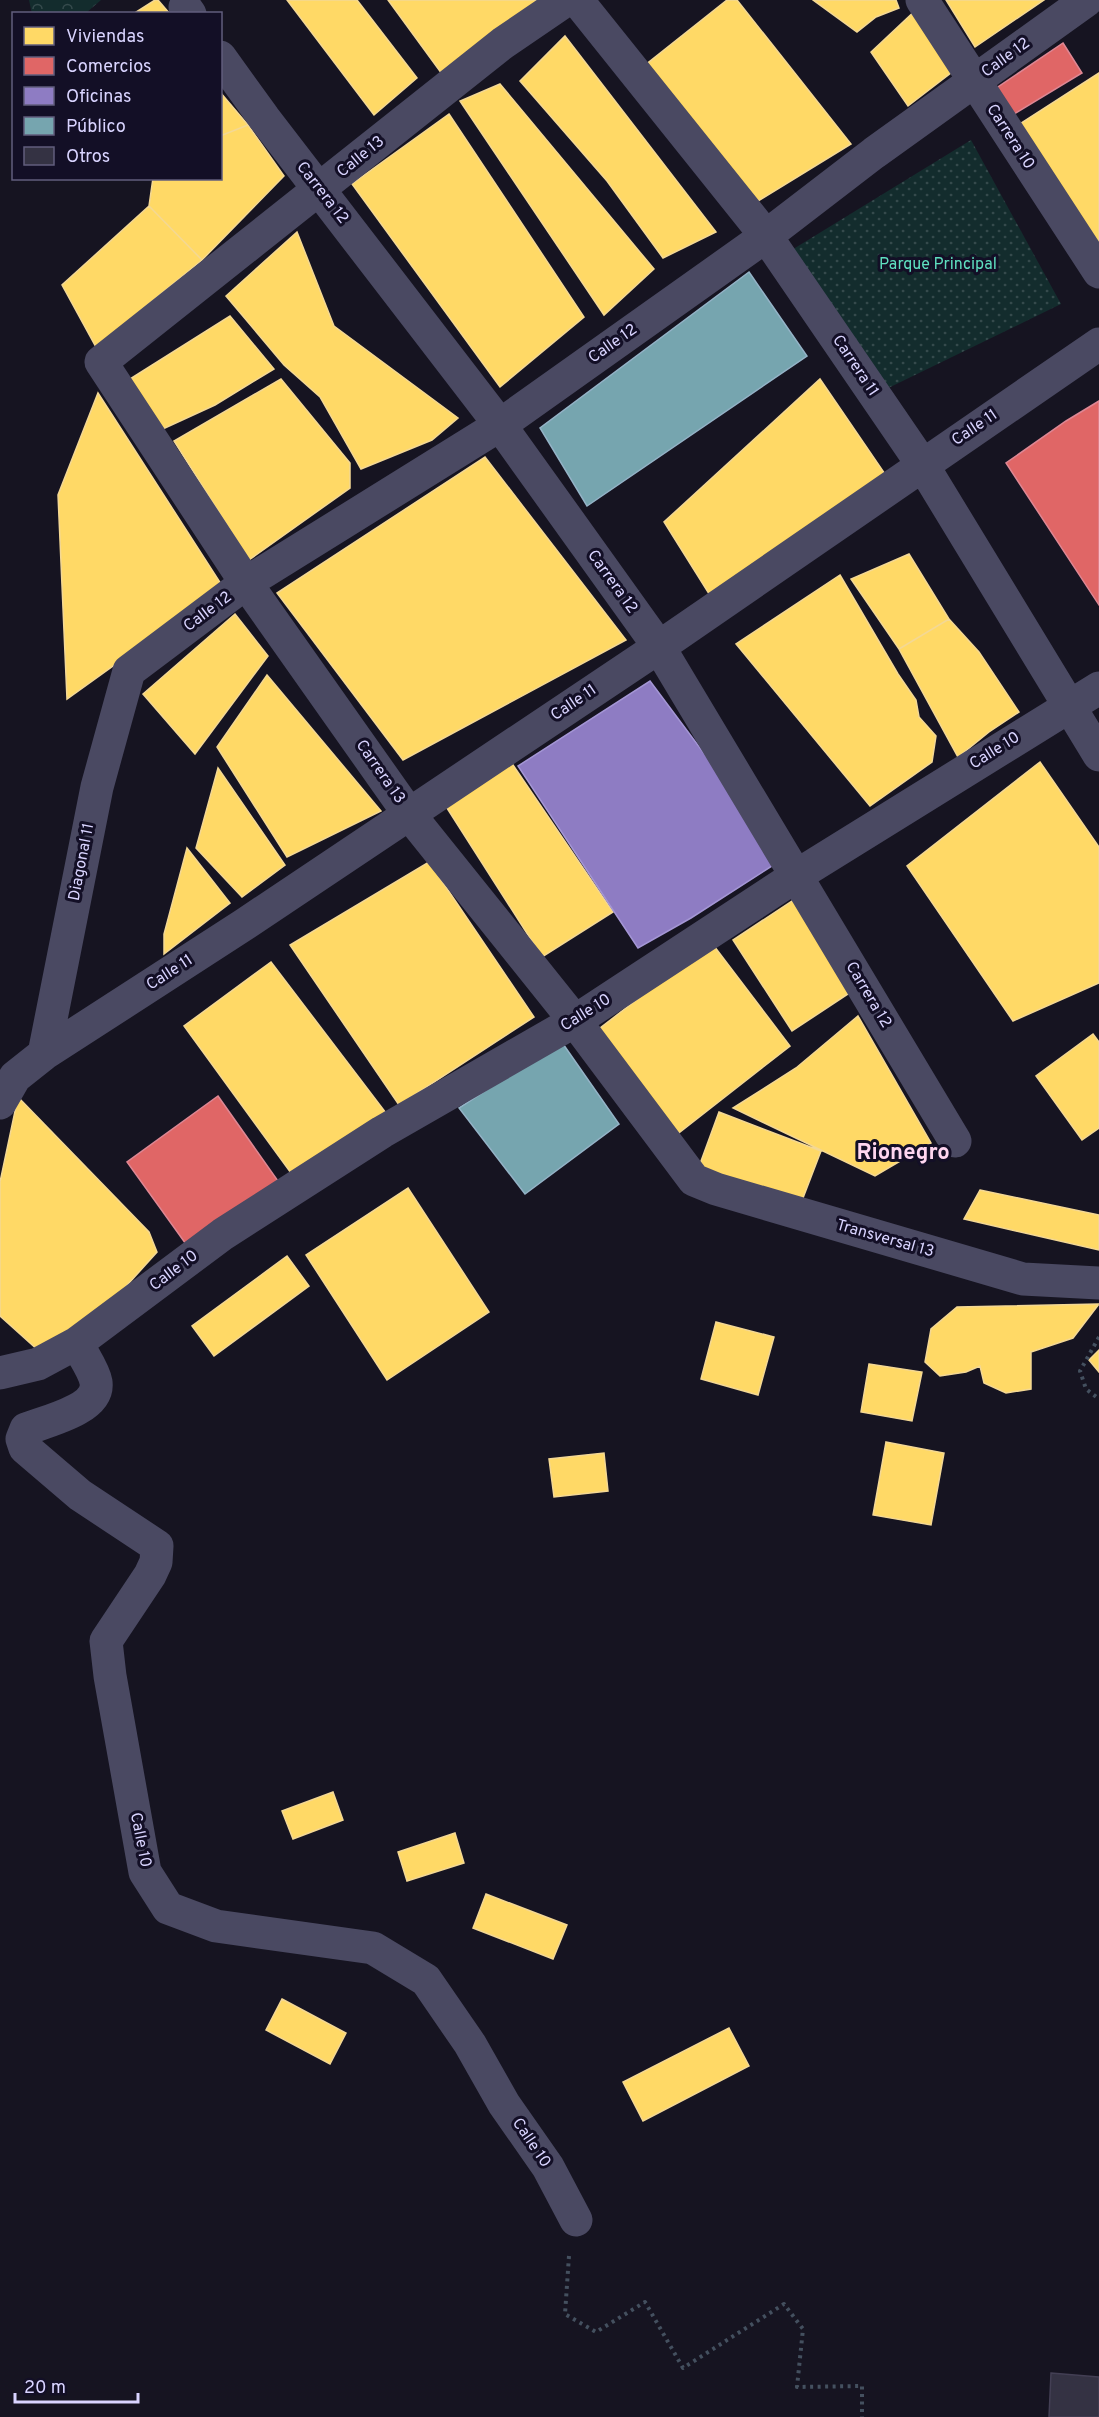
<svg xmlns="http://www.w3.org/2000/svg" width="1099" height="2417" font-family="Overpass,sans-serif">
	<style>
		.forest { fill: url(#forest-crowns) }
		.park { fill: url(#park-dots) }
		.homes { fill: #ffd966; stroke: #f4d894; stroke-width: 1.5 }
		.shops { fill: #e06666; stroke: #de8794; stroke-width: 1.5 }
		.offices { fill: #8e7cc3; stroke: #a496d5; stroke-width: 1.5 }
		.public { fill: #76a5af; stroke: #94b3c7; stroke-width: 1.5 }
		.building { fill: #343243; stroke: #433f54; stroke-width: 1.5 }
		.lines { fill: none; stroke-linecap: round; stroke-linejoin: round }
		.path { stroke: #44505f; stroke-width: 4; stroke-dasharray: 3 4.5; stroke-linecap: butt }
		.minor { stroke: #4a4962; stroke-width: 33 }
		.labels { text-anchor: middle; dominant-baseline: central; stroke-width: 6; stroke-linejoin: round; paint-order: stroke }
		.street-label { font-size: 16px; fill: #d9d4ff; stroke: #130f26 }
		.park-label { font-size: 16px; fill: #5fe0c0; stroke: #130f26 }
		.district-label { font-size: 22px; font-weight: bold; fill: #ffd6f0; stroke: #130f26 }
	</style>
	<defs>
		<pattern id="forest-crowns" width="20" height="18" patternUnits="userSpaceOnUse" patternTransform="scale(1.5)"><rect width="20" height="18" fill="#132c2d"/><path d="M2 6a3 3 0 1 1 6 0M12 15a3 3 0 1 1 6 0" fill="none" stroke="#354a4c"/></pattern>
		<pattern id="park-dots" width="8" height="8" patternUnits="userSpaceOnUse" patternTransform="scale(1.5)"><rect width="8" height="8" fill="#132c2d"/><path d="M2 2h.1M6 6h.1" fill="none" stroke="#354a4c" stroke-width="1.8" stroke-linecap="round"/></pattern>
	</defs>
	<rect width="100%" height="100%" fill="#161421"/>
	<!-- forest -->
	<path class="forest" d="M 29,0 L 101,0 L 86,13 L 32,14 Z"/>
	<!-- park -->
	<path class="park" d="M 971,140 L 1061,304 L 880,392 L 777,259 Z"/>
	<!-- homes -->
	<path class="homes" d="M 155,0 L 158,0 L 170,14 L 133,14 Z
		M 287,0 L 357,0 L 417,78 L 374,115 Z
		M 388,0 L 536,0 L 540,4 L 442,74 Z
		M 727,0 L 737,0 L 851,144 L 750,206 L 644,66 Z
		M 813,0 L 896,0 L 899,8 L 876,17 L 857,32 Z
		M 946,0 L 1044,0 L 975,47 Z
		M 917,9 L 956,69 L 908,106 L 871,52 Z
		M 565,36 L 716,232 L 663,258 L 607,181 L 520,81 Z
		M 1099,73 L 1099,249 L 1015,127 Z
		M 500,84 L 654,269 L 604,315 L 460,101 Z
		M 220,92 L 248,125 L 220,136 Z
		M 449,114 L 584,317 L 500,387 L 352,184 Z
		M 248,125 L 284,176 L 202,260 L 149,206 L 153,178 L 220,178 L 220,136 Z
		M 149,206 L 202,260 L 96,347 L 62,285 Z
		M 297,232 L 334,326 L 458,418 L 432,440 L 361,469 L 320,397 L 284,365 L 226,296 Z
		M 230,316 L 274,369 L 215,405 L 154,433 L 122,384 Z
		M 281,379 L 350,463 L 350,488 L 249,560 L 174,441 Z
		M 820,379 L 885,474 L 711,597 L 664,522 Z
		M 98,393 L 223,587 L 67,699 L 58,495 Z
		M 485,457 L 626,640 L 403,760 L 277,593 Z
		M 909,554 L 949,619 L 899,649 L 851,579 Z
		M 840,575 L 898,674 L 916,700 L 919,717 L 936,736 L 932,762 L 870,806 L 736,644 Z
		M 235,614 L 268,656 L 195,754 L 143,694 Z
		M 949,619 L 979,652 L 1019,712 L 989,732 L 958,757 L 899,649 Z
		M 267,675 L 381,811 L 287,857 L 217,747 Z
		M 511,762 L 613,912 L 542,957 L 445,805 Z
		M 1040,762 L 1099,847 L 1099,983 L 1013,1021 L 907,866 Z
		M 218,768 L 285,865 L 242,897 L 196,848 Z
		M 187,848 L 230,903 L 164,954 L 164,934 Z
		M 429,862 L 534,1017 L 399,1105 L 290,945 Z
		M 795,899 L 854,990 L 792,1031 L 733,940 Z
		M 711,942 L 790,1046 L 675,1136 L 595,1032 Z
		M 271,962 L 386,1113 L 291,1173 L 184,1026 Z
		M 858,1016 L 931,1143 L 875,1176 L 733,1108 L 796,1068 Z
		M 1093,1034 L 1099,1042 L 1099,1128 L 1082,1140 L 1036,1076 Z
		M 18,1097 L 149,1232 L 157,1252 L 121,1292 L 39,1351 L 0,1316 L 0,1182 Z
		M 719,1112 L 821,1151 L 798,1211 L 697,1172 Z
		M 408,1188 L 489,1312 L 387,1380 L 306,1255 Z
		M 980,1190 L 1099,1215 L 1099,1250 L 964,1219 Z
		M 287,1256 L 309,1286 L 214,1356 L 192,1326 Z
		M 1099,1304 L 1073,1338 L 1031,1352 L 1031,1389 L 1006,1393 L 984,1383 L 980,1366 L 966,1372 L 940,1376 L 925,1362 L 931,1329 L 957,1307 Z
		M 716,1322 L 774,1337 L 758,1395 L 701,1379 Z
		M 1099,1350 L 1099,1372 L 1089,1360 Z
		M 869,1364 L 922,1372 L 912,1421 L 861,1412 Z
		M 886,1442 L 944,1453 L 931,1525 L 873,1515 Z
		M 604,1453 L 608,1491 L 554,1497 L 549,1459 Z
		M 333,1792 L 343,1820 L 293,1839 L 282,1811 Z
		M 455,1833 L 464,1863 L 407,1881 L 398,1852 Z
		M 486,1894 L 567,1925 L 553,1959 L 473,1928 Z
		M 282,1999 L 346,2033 L 330,2064 L 266,2030 Z
		M 729,2028 L 749,2066 L 643,2121 L 623,2082 Z"/>
	<!-- shops -->
	<path class="shops" d="M 1063,43 L 1082,73 L 1009,117 L 992,91 Z
		M 1099,401 L 1099,605 L 1006,463 L 1066,421 Z
		M 218,1096 L 278,1181 L 188,1247 L 127,1162 Z"/>
	<!-- offices -->
	<path class="offices" d="M 650,681 L 783,859 L 691,918 L 638,948 L 518,766 Z"/>
	<!-- public -->
	<path class="public" d="M 749,272 L 807,356 L 587,506 L 540,428 Z
		M 561,1041 L 619,1124 L 525,1194 L 459,1108 Z"/>
	<!-- building -->
	<path class="building" d="M 1051,2373 L 1099,2377 L 1099,2417 L 1049,2417 Z"/>
	<g class="lines">
		<!-- path -->
		<path class="path" d="M 1099,1337 L 1080,1371 L 1086,1389 L 1099,1399
			M 569,2256 L 565,2314 L 596,2332 L 645,2302 L 683,2368 L 784,2304 L 803,2329 L 797,2387 L 862,2386 L 862,2417"/>
		<!-- minor -->
		<path class="minor" d="M 566,0 L 503,43 L 101,362 L 246,583 L 409,814 L 575,1021 L 694,1180 L 716,1189 L 1023,1279 L 1099,1283
			M 577,0 L 766,236 L 922,464 L 1099,755
			M 922,0 L 1099,272
			M 185,7 L 190,14
			M 220,57 L 264,118 L 500,425 L 659,647 L 955,1141
			M 44,1054 L 97,787 L 129,671 L 246,583 L 500,425 L 766,236 L 874,153 L 1087,0
			M 0,1103 L 15,1077 L 44,1054 L 245,924 L 659,647 L 1099,344
			M 77,1343 C 82,1354 94,1370 96,1382 C 100,1409 47,1421 26,1429 L 22,1439 L 25,1448 L 80,1495 L 157,1546 L 156,1562 L 150,1575 L 106,1641 L 110,1676 L 145,1872 L 168,1908 L 216,1926 L 373,1948 L 426,1980 L 470,2044 L 504,2104 L 548,2167 L 576,2220
			M 0,1373 L 38,1364 L 77,1343 L 223,1234 L 382,1132 L 575,1021 L 796,876 L 1099,688"/>
	</g>
	<g class="labels">
		<!-- street labels -->
		<g class="street-label">
			<text transform="translate(1006 58) rotate(-36)">Calle 12</text>
			<text transform="translate(1010 137) rotate(57)">Carrera 10</text>
			<text transform="translate(361 157) rotate(-39)">Calle 13</text>
			<text transform="translate(322 193) rotate(52)">Carrera 12</text>
			<text transform="translate(613 344) rotate(-35)">Calle 12</text>
			<text transform="translate(855 366) rotate(56)">Carrera 11</text>
			<text transform="translate(975 428) rotate(-34)">Calle 11</text>
			<text transform="translate(612 582) rotate(54)">Carrera 12</text>
			<text transform="translate(208 612) rotate(-37)">Calle 12</text>
			<text transform="translate(574 703) rotate(-34)">Calle 11</text>
			<text transform="translate(995 751) rotate(-32)">Calle 10</text>
			<text transform="translate(380 772) rotate(55)">Carrera 13</text>
			<text transform="translate(82 862) rotate(-79)">Diagonal 11</text>
			<text transform="translate(170 973) rotate(-33)">Calle 11</text>
			<text transform="translate(868 995) rotate(59)">Carrera 12</text>
			<text transform="translate(586 1013) rotate(-32)">Calle 10</text>
			<text transform="translate(885 1239) rotate(16)">Transversal 13</text>
			<text transform="translate(174 1271) rotate(-37)">Calle 10</text>
			<text transform="translate(140 1840) rotate(79)">Calle 10</text>
			<text transform="translate(531 2143) rotate(56)">Calle 10</text>
		</g>
		<!-- park labels -->
		<g class="park-label">
			<text x="938" y="265">Parque Principal</text>
		</g>
		<!-- district labels -->
		<g class="district-label">
			<text x="903" y="1153">Rionegro</text>
		</g>
	</g>
	<!-- legend -->
	<rect x="12" y="12" width="210" height="168" fill="#130f26" stroke="#625e7d" stroke-width="1.5"/>
	<rect x="24" y="27" width="30" height="18" fill="#ffd966" stroke="#625e7d" stroke-width="1.5"/>
	<text x="66" y="42" font-size="18" fill="#d9d4ff">Viviendas</text>
	<rect x="24" y="57" width="30" height="18" fill="#e06666" stroke="#625e7d" stroke-width="1.5"/>
	<text x="66" y="72" font-size="18" fill="#d9d4ff">Comercios</text>
	<rect x="24" y="87" width="30" height="18" fill="#8e7cc3" stroke="#625e7d" stroke-width="1.5"/>
	<text x="66" y="102" font-size="18" fill="#d9d4ff">Oficinas</text>
	<rect x="24" y="117" width="30" height="18" fill="#76a5af" stroke="#625e7d" stroke-width="1.5"/>
	<text x="66" y="132" font-size="18" fill="#d9d4ff">Público</text>
	<rect x="24" y="147" width="30" height="18" fill="#343243" stroke="#625e7d" stroke-width="1.5"/>
	<text x="66" y="162" font-size="18" fill="#d9d4ff">Otros</text>
	<!-- scale -->
	<path d="M15 2393v9h123v-9" fill="none" stroke="#d9d4ff" stroke-width="3"/>
	<text x="24" y="2393" font-size="18" fill="#d9d4ff" stroke="#130f26" stroke-width="4.5" paint-order="stroke">20 m</text>
</svg>
